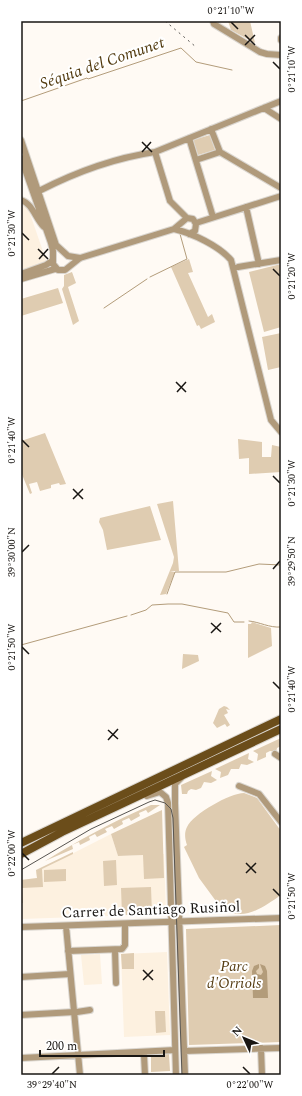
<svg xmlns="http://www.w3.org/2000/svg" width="302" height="1096" font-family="Spectral,serif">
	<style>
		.built { fill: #fdf1e0 }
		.green { fill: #dfccb1 }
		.water { fill: #b39c7a }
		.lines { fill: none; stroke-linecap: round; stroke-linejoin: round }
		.stream { stroke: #b39c7a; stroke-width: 1 }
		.minor-casing { stroke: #dad6d0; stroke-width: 8 }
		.major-casing { stroke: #dad6d0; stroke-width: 10 }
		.minor { stroke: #b09a7b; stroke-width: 6 }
		.major { stroke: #6b4d1a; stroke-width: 8 }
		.tram { stroke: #585551; stroke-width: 1 }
		.rail { stroke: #585551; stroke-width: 1; stroke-dasharray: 2 4; stroke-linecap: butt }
		.ticks { fill: none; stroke: #191613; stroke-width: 1.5 }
		.labels { text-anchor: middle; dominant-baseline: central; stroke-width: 4; stroke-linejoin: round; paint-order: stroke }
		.street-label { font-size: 15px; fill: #191613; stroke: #fff }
		.park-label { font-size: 15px; font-style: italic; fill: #563d13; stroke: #fff }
		.water-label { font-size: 16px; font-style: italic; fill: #4f370b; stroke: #fff }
		.neatline { fill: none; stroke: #191613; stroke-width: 1.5 }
		.ticks-label { font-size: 10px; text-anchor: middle; fill: #191613 }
	</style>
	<rect width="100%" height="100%" fill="#fffaf4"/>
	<!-- built -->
	<path class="built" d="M 21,204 L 28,208 L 46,260 L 44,263 L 21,270 Z
		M 111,834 L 118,856 L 164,854 L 166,914 L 21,919 L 21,880 L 37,878 L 36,872 Z
		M 167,952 L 170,1035 L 124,1037 L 121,954 Z
		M 100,954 L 102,984 L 84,985 L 81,955 Z"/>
	<!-- green -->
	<path class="green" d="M 228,21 L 250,21 L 255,43 L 231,30 Z
		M 210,135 L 215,150 L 198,155 L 193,140 Z
		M 189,259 L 193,272 L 188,273 L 208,317 L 212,314 L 215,322 L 201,329 L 199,325 L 197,326 L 171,267 Z
		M 281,264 L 281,327 L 264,332 L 249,272 Z
		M 72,272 L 76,283 L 68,287 L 79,321 L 73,325 L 62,289 L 64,286 L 64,275 Z
		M 58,288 L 63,303 L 21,316 L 21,299 Z
		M 281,333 L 281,367 L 268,370 L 262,337 Z
		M 45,433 L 66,484 L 60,485 L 59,483 L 51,485 L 51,488 L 40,491 L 37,482 L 29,484 L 32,493 L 30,494 L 21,472 L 21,441 Z
		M 238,439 L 262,442 L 262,457 L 271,457 L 272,445 L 281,447 L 281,472 L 249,474 L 249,458 L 239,459 Z
		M 173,501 L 179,571 L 170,571 L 175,572 L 166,594 L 160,595 L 173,563 L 174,557 L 157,504 Z
		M 150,506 L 161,540 L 107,550 L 103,530 L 99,522 L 100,518 Z
		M 252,622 L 271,628 L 272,646 L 248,658 L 248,624 L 251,624 Z
		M 183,654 L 198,655 L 199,661 L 182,669 Z
		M 224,706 L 227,707 L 230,710 L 226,709 L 228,713 L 224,715 L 230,725 L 227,727 L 225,724 L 217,728 L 213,723 L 219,709 Z
		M 281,738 L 281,746 L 277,748 L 276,752 L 270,751 L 266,753 L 266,757 L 257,761 L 258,754 L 253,751 Z
		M 249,753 L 248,759 L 254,762 L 247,765 L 241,764 L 239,769 L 231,769 L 228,775 L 220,778 L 221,772 L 215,769 Z
		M 212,771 L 211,776 L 217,780 L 211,783 L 204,782 L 201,788 L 196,790 L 191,789 L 188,791 L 187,794 L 182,794 L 181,785 Z
		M 244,793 L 257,798 L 281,831 L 281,895 C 265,906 240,925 223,906 L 221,908 L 199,878 L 184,847 L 187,845 C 185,839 184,833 187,827 C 193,814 230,793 244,793 Z
		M 151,805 L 160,805 L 148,813 L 146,810 L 139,813 L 140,816 L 131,821 L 129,818 L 122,821 L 123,824 L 114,829 L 112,826 L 105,829 L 107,832 L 97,837 L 95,834 L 89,837 L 90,840 L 80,845 L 79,842 L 72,845 L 73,849 L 45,861 C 79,840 114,821 151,805 Z
		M 162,810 L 164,878 L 144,879 L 143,855 L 118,856 L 111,834 Z
		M 73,852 L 73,854 L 42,869 L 43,887 L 22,888 L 23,903 L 21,903 L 21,880 L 37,878 L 36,870 Z
		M 116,860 L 117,885 L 104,886 L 103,861 Z
		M 66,869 L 66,881 L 44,882 L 44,870 Z
		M 151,887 L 152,914 L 122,915 L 121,888 Z
		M 281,925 L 281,1042 L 189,1045 L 186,929 Z
		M 134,953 L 134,969 L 122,969 L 121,954 Z
		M 155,1011 L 165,1011 L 166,1032 L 156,1033 Z
		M 169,1054 L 170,1071 L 151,1072 L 151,1055 Z"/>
	<!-- water -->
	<path class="water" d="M 259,964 L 259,968 L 256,971 L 257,974 L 261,975 L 263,972 L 260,964 L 265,966 L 267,971 L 268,998 L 253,998 L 252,971 L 254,966 Z"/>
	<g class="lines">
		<!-- stream -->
		<path class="stream" d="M 21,101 L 87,78 L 88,79 L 181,48 L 196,62 L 232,70
			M 150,277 L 187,259 L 180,234
			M 104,308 L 147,279
			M 167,594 L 175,572 L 226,572 L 259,564 L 281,565
			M 131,615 L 146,610 L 152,605 L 168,604 L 182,604 L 228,613 L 234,622 L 244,622
			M 249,621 C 260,622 269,628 281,627
			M 21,645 L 127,616"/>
		<!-- minor casing -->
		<g class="minor-casing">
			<path id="minor" d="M 213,21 L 214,24 L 260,52 L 267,54 L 281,55
				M 281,38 L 281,40
				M 264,108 L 281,119
				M 211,129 L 220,152 L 281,188
				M 189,138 L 213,217
				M 21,140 L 56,245 L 68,256 L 80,258
				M 155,152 L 170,201 L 187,218
				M 21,158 L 51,243 L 53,251 L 53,264 L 58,270 L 65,270 L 80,258 L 174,229 L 187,218 L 193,219 L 196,224 L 195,231 L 189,234
				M 196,160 L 220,152
				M 39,191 C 76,172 114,158 155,152 L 281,101
				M 21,200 C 33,204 35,218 44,227
				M 246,207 L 259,264
				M 196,223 L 281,196
				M 174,229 C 192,233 219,246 231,260 L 271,420 L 281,432
				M 238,267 L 281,260
				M 21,274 L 46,265 L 52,261
				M 21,279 L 55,269
				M 275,754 L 281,758
				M 181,778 L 175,784 L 175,803 L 185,1075
				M 239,786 L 259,794 L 281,822
				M 147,796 L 160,792 L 166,797 L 168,803 L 176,1075
				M 66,926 L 80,1075
				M 21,927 L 281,918
				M 115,950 L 116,983
				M 68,951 L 122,949 L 125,945 L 125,924
				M 21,977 L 70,974
				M 77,1012 L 90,1010
				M 21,1015 L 74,1012
				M 261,1048 L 262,1075
				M 184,1051 L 281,1048
				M 144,1055 L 145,1075
				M 21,1058 L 175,1050"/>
		</g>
		<!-- major casing -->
		<g class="major-casing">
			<path id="major" d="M 21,843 L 281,719
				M 21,854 L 62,832 L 281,729"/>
		</g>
		<!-- minor -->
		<use href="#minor" class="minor"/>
		<!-- major -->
		<use href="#major" class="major"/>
		<!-- tram -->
		<path class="tram" d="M 21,870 L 91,829 L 149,802 L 155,800 L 165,803 L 171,809 L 173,818 L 182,1075"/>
		<!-- rail -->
		<path class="rail" d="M 165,21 L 196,47"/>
	</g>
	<!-- ticks -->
	<path class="ticks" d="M 231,22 L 238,29M 245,35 L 255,45M 245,45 L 255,35M 273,62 L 280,69M 142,142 L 152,152M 142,152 L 151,142M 22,233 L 29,240M 38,249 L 48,259M 39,259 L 48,249M 273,269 L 280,276M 176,382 L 186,392M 177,392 L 186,382M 22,440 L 29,447M 273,476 L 280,483M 73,489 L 83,499M 73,499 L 83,489M 22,552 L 29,545M 273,569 L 280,561M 211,623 L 221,632M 211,633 L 221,623M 22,647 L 29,654M 273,682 L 280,689M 108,730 L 118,739M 108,740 L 118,729M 22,853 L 29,860M 246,863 L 256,873M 246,873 L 256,863M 273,889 L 280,896M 143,970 L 153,980M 143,980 L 153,970M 243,1067 L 250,1074M 52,1074 L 59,1067"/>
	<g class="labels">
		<!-- street labels -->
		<g class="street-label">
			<text transform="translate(151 910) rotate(-2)">Carrer de Santiago Rusiñol</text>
		</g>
		<!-- park labels -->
		<g class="park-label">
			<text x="234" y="966">Parc<tspan x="234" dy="17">d'Orriols</tspan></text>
		</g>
		<!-- water labels -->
		<g class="water-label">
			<text transform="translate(102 63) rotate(-19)">Séquia del Comunet</text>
		</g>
	</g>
	<!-- border -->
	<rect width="302" height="1096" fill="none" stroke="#ffffff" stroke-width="44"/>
	<!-- north arrow -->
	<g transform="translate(244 1038) rotate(314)" stroke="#ffffff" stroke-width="3" paint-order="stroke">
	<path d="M0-3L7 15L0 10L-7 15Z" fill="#191613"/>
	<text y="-6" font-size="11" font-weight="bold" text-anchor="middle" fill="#191613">N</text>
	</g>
	<!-- scale -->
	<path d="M40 1050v6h124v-6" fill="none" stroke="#191613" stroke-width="2"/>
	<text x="46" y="1050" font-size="12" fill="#191613" stroke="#ffffff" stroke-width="3" paint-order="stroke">200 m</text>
	<rect x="22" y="22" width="258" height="1052" class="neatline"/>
	<g class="ticks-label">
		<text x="231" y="14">0°21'10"W</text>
		<text transform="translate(291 69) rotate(-90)" y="4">0°21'10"W</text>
		<text transform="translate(11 233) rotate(-90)" y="4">0°21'30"W</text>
		<text transform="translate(291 276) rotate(-90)" y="4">0°21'20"W</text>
		<text transform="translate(11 440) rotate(-90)" y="4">0°21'40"W</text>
		<text transform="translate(291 483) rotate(-90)" y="4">0°21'30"W</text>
		<text transform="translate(11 552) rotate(-90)" y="4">39°30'00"N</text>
		<text transform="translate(291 561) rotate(-90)" y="4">39°29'50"N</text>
		<text transform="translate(11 647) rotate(-90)" y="4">0°21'50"W</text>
		<text transform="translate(291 689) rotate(-90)" y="4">0°21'40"W</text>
		<text transform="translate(11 853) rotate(-90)" y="4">0°22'00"W</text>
		<text transform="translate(291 896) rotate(-90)" y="4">0°21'50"W</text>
		<text x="52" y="1088">39°29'40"N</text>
		<text x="250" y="1088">0°22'00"W</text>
	</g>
</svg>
